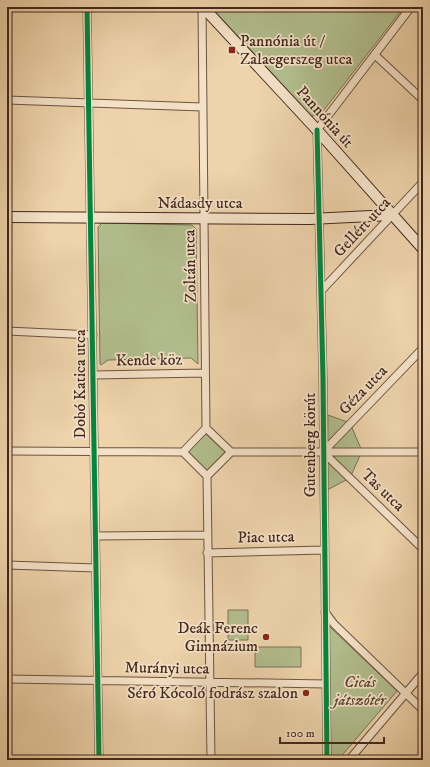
<svg xmlns="http://www.w3.org/2000/svg" width="430" height="767" font-family="'IM FELL DW Pica',serif">
	<style>
		.green { fill: #b2be8e; stroke: #7a7256 }
		.lines { fill: none; stroke-linecap: round; stroke-linejoin: round }
		.street-casing { stroke: #6e5240; stroke-width: 9 }
		.secondary-casing { stroke: #43271d; stroke-width: 12 }
		.street { stroke: #f4e2c8; stroke-width: 7 }
		.secondary { stroke: #f4e2c8; stroke-width: 10 }
		.cycleway-casing { stroke: #f4e2c8; stroke-width: 8 }
		.cycleway { stroke: #00873e; stroke-width: 5 }
		.poi-dot { fill: #8f2418; stroke: #f4e2c8; stroke-width: 1.5 }
		.labels { text-anchor: middle; dominant-baseline: central; stroke-width: 3.5; stroke-linejoin: round; paint-order: stroke }
		.poi-label { font-size: 16px; fill: #43271d; stroke: #f4e2c8; text-anchor: end }
		.street-label { font-size: 16px; fill: #43271d; stroke: #f4e2c8 }
		.park-label { font-size: 16px; font-style: italic; fill: #594534; stroke: #f4e2c8 }
	</style>
	<rect width="100%" height="100%" fill="#eed3ab"/>
	<filter id="stains"><feTurbulence type="fractalNoise" baseFrequency=".005" numOctaves="4"/><feColorMatrix values="0 0 0 0 .2 0 0 0 0 .09 0 0 0 0 .02 0 0 0 .5 -.17"/></filter>
	<radialGradient id="worn" r=".72"><stop offset=".6" stop-color="#630" stop-opacity="0"/><stop offset="1" stop-color="#630" stop-opacity=".3"/></radialGradient>
	<!-- green -->
	<path class="green" d="M 211,7 L 404,7 L 320,115 L 311,116 Z
		M 102,223 L 192,225 L 196,229 L 198,364 L 191,358 L 108,360 L 101,365 L 100,364 L 98,227 Z
		M 328,415 L 350,423 L 362,451 L 350,478 L 327,490 Z
		M 206,434 L 225,452 L 207,471 L 188,452 Z
		M 228,610 L 248,610 L 248,640 L 228,640 Z
		M 329,626 L 397,691 L 338,760 L 331,760 Z
		M 255,647 L 301,647 L 301,667 L 255,667 Z"/>
	<g class="lines">
		<!-- street casing -->
		<g class="street-casing">
			<path id="street" d="M 87,7 L 99,760
				M 202,7 L 206,428
				M 375,55 L 423,100
				M 7,100 L 202,107
				M 321,291 L 423,182
				M 7,331 L 93,335
				M 94,375 L 205,373
				M 206,428 L 231,452 L 207,476 L 183,452 Z
				M 7,451 L 183,452
				M 231,452 L 423,452
				M 323,452 L 423,348
				M 323,452 L 423,549
				M 207,476 L 211,760
				M 96,536 L 207,535
				M 207,553 L 324,550
				M 7,565 L 96,568
				M 325,612 L 334,624 L 423,710
				M 7,679 L 326,684
				M 327,760 L 323,378 L 317,130 L 411,7
				M 349,760 L 423,673"/>
		</g>
		<!-- secondary casing -->
		<g class="secondary-casing">
			<path id="secondary" d="M 203,7 L 317,130 L 423,249
				M 7,217 L 310,219 L 392,215"/>
		</g>
		<!-- street -->
		<use href="#street" class="street"/>
		<!-- secondary -->
		<use href="#secondary" class="secondary"/>
		<!-- cycleway casing -->
		<g class="cycleway-casing">
			<path id="cycleway" d="M 87,7 L 99,760
				M 317,130 L 323,378 L 327,760"/>
		</g>
		<!-- cycleway -->
		<use href="#cycleway" class="cycleway"/>
	</g>
	<!-- markers -->
	<g class="poi-dot">
		<rect x="228" y="46" width="8" height="8" rx="2"/>
		<circle cx="266" cy="637" r="4"/>
		<circle cx="306" cy="693" r="4"/>
	</g>
	<g class="labels">
		<!-- poi labels -->
		<g class="poi-label">
			<text x="240" y="41" text-anchor="start">Pannónia út /<tspan x="240" dy="18">Zalaegerszeg utca</tspan></text>
			<text x="258" y="628">Deák Ferenc<tspan x="258" dy="18">Gimnázium</tspan></text>
			<text x="298" y="693">Séró Kócoló fodrász szalon</text>
		</g>
		<!-- street labels -->
		<g class="street-label">
			<text transform="translate(325 117) rotate(48)">Pannónia út</text>
			<text x="200" y="203">Nádasdy utca</text>
			<text transform="translate(362 227) rotate(-47)">Gellért utca</text>
			<text transform="translate(190 266) rotate(-91)">Zoltán utca</text>
			<text transform="translate(149 360) rotate(-1)">Kende köz</text>
			<text transform="translate(80 384) rotate(-90)">Dobó Katica utca</text>
			<text transform="translate(363 390) rotate(-46)">Géza utca</text>
			<text transform="translate(310 445) rotate(-90)">Gutenberg körút</text>
			<text transform="translate(383 490) rotate(44)">Tas utca</text>
			<text transform="translate(266 537) rotate(-1)">Piac utca</text>
			<text transform="translate(167 668) rotate(1)">Murányi utca</text>
		</g>
		<!-- park labels -->
		<g class="park-label">
			<text x="360" y="682">Cicás<tspan x="360" dy="18">játszótér</tspan></text>
		</g>
	</g>
	<!-- margin -->
	<rect width="430" height="767" fill="none" stroke="#eed3ab" stroke-width="24"/>
	<rect x="8" y="8" width="414" height="751" fill="none" stroke="#43271d" stroke-width="2"/>
	<rect x="12" y="12" width="406" height="743" fill="none" stroke="#43271d"/>
	<!-- scale -->
	<path d="M280 737v6h104v-6" fill="none" stroke="#43271d" stroke-width="2"/>
	<text x="286" y="737" font-size="12" fill="#43271d" stroke="#f4e2c8" stroke-width="3" paint-order="stroke">100 m</text>
	<rect width="100%" height="100%" filter="url(#stains)"/>
	<rect width="100%" height="100%" fill="url(#worn)"/>
</svg>
